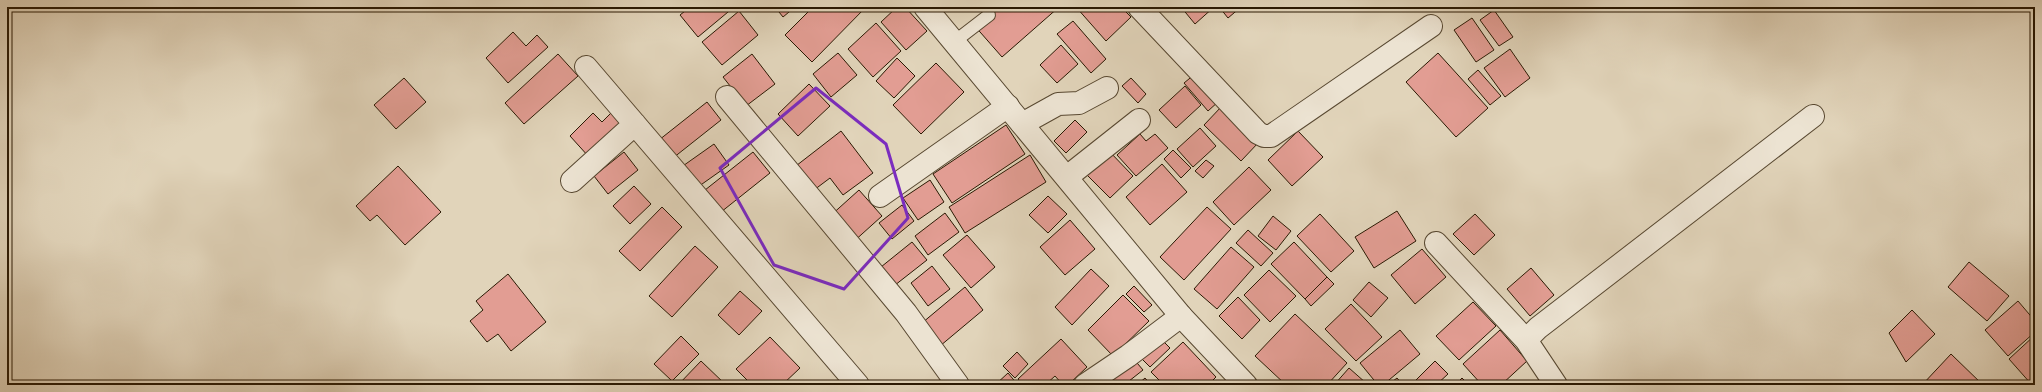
<svg xmlns="http://www.w3.org/2000/svg" width="2042" height="392" font-family="'Old Standard TT',serif">
	<style>
		.building { fill: #e29d93; stroke: #2a1903 }
		.lines { fill: none; stroke-linecap: round; stroke-linejoin: round }
		.service-casing { stroke: #584831; stroke-width: 14 }
		.minor-casing { stroke: #584831; stroke-width: 24 }
		.tertiary-casing { stroke: #584831; stroke-width: 24 }
		.service { stroke: #ece3d2; stroke-width: 12 }
		.minor { stroke: #ece3d2; stroke-width: 22 }
		.tertiary { stroke: #ece3d2; stroke-width: 22 }
		.marked { fill: none; stroke: #7b2cbf; stroke-width: 3; stroke-linejoin: round }
	</style>
	<rect width="100%" height="100%" fill="#e1d4ba"/>
	<filter id="stains"><feTurbulence type="fractalNoise" baseFrequency=".005" numOctaves="4"/><feColorMatrix values="0 0 0 0 .2 0 0 0 0 .09 0 0 0 0 .02 0 0 0 .5 -.17"/></filter>
	<radialGradient id="worn" r=".72"><stop offset=".6" stop-color="#630" stop-opacity="0"/><stop offset="1" stop-color="#630" stop-opacity=".3"/></radialGradient>
	<!-- building -->
	<path class="building" d="M 690,7 L 734,7 L 698,37 L 680,15 Z
		M 775,7 L 795,7 L 783,17 Z
		M 813,7 L 866,7 L 812,62 L 785,35 Z
		M 897,7 L 905,7 L 927,31 L 906,50 L 881,22 Z
		M 992,7 L 1059,7 L 1002,57 L 973,24 Z
		M 1076,7 L 1121,7 L 1131,17 L 1106,41 Z
		M 1181,7 L 1214,7 L 1195,24 Z
		M 1221,7 L 1241,7 L 1228,18 L 1220,8 Z
		M 1494,10 L 1513,37 L 1499,46 L 1480,20 Z
		M 739,11 L 758,35 L 722,65 L 702,42 Z
		M 1472,18 L 1494,50 L 1476,62 L 1454,30 Z
		M 1073,21 L 1106,59 L 1091,73 L 1057,34 Z
		M 876,23 L 901,51 L 873,77 L 848,49 Z
		M 513,32 L 526,46 L 537,35 L 548,47 L 508,83 L 486,58 Z
		M 1061,45 L 1078,64 L 1057,83 L 1040,65 Z
		M 1510,49 L 1530,78 L 1505,97 L 1484,68 Z
		M 838,53 L 857,75 L 831,97 L 813,74 Z
		M 1438,53 L 1488,108 L 1456,137 L 1406,82 Z
		M 558,54 L 578,76 L 524,124 L 505,103 Z
		M 752,54 L 775,84 L 746,106 L 723,77 Z
		M 897,58 L 915,76 L 894,98 L 876,81 Z
		M 936,63 L 964,92 L 921,134 L 893,105 Z
		M 1478,70 L 1501,96 L 1490,105 L 1468,79 Z
		M 1195,74 L 1219,101 L 1208,111 L 1184,83 Z
		M 404,78 L 426,102 L 396,129 L 374,105 Z
		M 1131,78 L 1146,94 L 1138,103 L 1122,86 Z
		M 809,84 L 830,106 L 798,136 L 778,114 Z
		M 1185,86 L 1201,105 L 1176,128 L 1159,110 Z
		M 707,102 L 721,120 L 673,158 L 659,140 Z
		M 1222,106 L 1259,142 L 1241,161 L 1204,125 Z
		M 593,113 L 602,122 L 611,113 L 622,124 L 589,157 L 570,136 Z
		M 1075,120 L 1087,132 L 1066,153 L 1054,141 Z
		M 1006,125 L 1025,154 L 952,203 L 933,174 Z
		M 1200,128 L 1216,146 L 1193,167 L 1177,149 Z
		M 841,131 L 873,173 L 843,195 L 830,178 L 810,193 L 792,169 Z
		M 1298,131 L 1323,157 L 1292,186 L 1268,160 Z
		M 1140,134 L 1146,141 L 1155,134 L 1168,148 L 1136,176 L 1117,155 Z
		M 714,144 L 729,165 L 695,189 L 680,168 Z
		M 1108,150 L 1133,176 L 1110,198 L 1085,173 Z
		M 1173,150 L 1191,168 L 1181,178 L 1164,159 Z
		M 624,152 L 638,170 L 608,194 L 594,176 Z
		M 753,152 L 770,173 L 716,216 L 700,194 Z
		M 1030,155 L 1046,182 L 965,233 L 949,207 Z
		M 1206,160 L 1214,166 L 1203,178 L 1195,171 Z
		M 1162,164 L 1187,192 L 1150,225 L 1126,197 Z
		M 398,166 L 441,212 L 405,245 L 377,215 L 370,221 L 356,206 Z
		M 1249,167 L 1271,190 L 1234,225 L 1213,202 Z
		M 930,180 L 944,202 L 918,220 L 903,198 Z
		M 634,186 L 651,204 L 630,224 L 613,206 Z
		M 859,190 L 882,216 L 852,243 L 829,217 Z
		M 1048,196 L 1067,214 L 1048,233 L 1029,215 Z
		M 902,205 L 914,221 L 892,239 L 879,223 Z
		M 662,207 L 682,227 L 640,271 L 619,251 Z
		M 1207,207 L 1231,229 L 1184,280 L 1160,257 Z
		M 1397,211 L 1416,241 L 1374,268 L 1355,237 Z
		M 945,213 L 959,232 L 928,255 L 915,236 Z
		M 1320,214 L 1354,251 L 1331,272 L 1297,236 Z
		M 1475,214 L 1495,235 L 1474,255 L 1453,234 Z
		M 1273,216 L 1291,231 L 1276,250 L 1258,236 Z
		M 1070,220 L 1095,249 L 1065,275 L 1040,247 Z
		M 1248,230 L 1273,253 L 1261,266 L 1236,243 Z
		M 967,235 L 995,267 L 971,288 L 943,255 Z
		M 912,242 L 927,260 L 890,289 L 876,271 Z
		M 1294,242 L 1327,277 L 1305,299 L 1271,264 Z
		M 695,246 L 718,267 L 672,317 L 649,296 Z
		M 1231,247 L 1254,267 L 1217,309 L 1194,289 Z
		M 1422,249 L 1446,277 L 1415,304 L 1391,275 Z
		M 1969,262 L 2009,296 L 1987,321 L 1948,287 Z
		M 932,266 L 950,289 L 928,306 L 911,283 Z
		M 1531,268 L 1554,295 L 1530,316 L 1507,289 Z
		M 1091,269 L 1109,286 L 1072,325 L 1055,307 Z
		M 1269,270 L 1296,296 L 1270,322 L 1244,295 Z
		M 508,274 L 546,322 L 511,351 L 498,334 L 487,342 L 470,321 L 483,310 L 476,301 Z
		M 1327,277 L 1334,284 L 1311,306 L 1305,299 Z
		M 1369,282 L 1388,298 L 1371,317 L 1353,300 Z
		M 1134,286 L 1152,305 L 1144,312 L 1126,294 Z
		M 965,287 L 983,310 L 940,346 L 922,323 Z
		M 740,291 L 762,311 L 739,335 L 718,315 Z
		M 1123,295 L 1149,321 L 1113,356 L 1088,330 Z
		M 1238,297 L 1260,320 L 1242,339 L 1219,316 Z
		M 2018,301 L 2035,321 L 2035,332 L 2008,356 L 1985,330 Z
		M 1473,302 L 1496,326 L 1459,360 L 1436,336 Z
		M 1351,304 L 1382,337 L 1356,361 L 1325,329 Z
		M 1912,310 L 1935,334 L 1906,362 L 1889,333 Z
		M 1295,314 L 1347,363 L 1327,385 L 1286,385 L 1255,356 Z
		M 1400,330 L 1420,354 L 1383,385 L 1378,385 L 1360,363 Z
		M 1500,330 L 1527,361 L 1501,385 L 1482,385 L 1463,364 Z
		M 2035,335 L 2035,385 L 2032,385 L 2009,359 Z
		M 681,336 L 699,354 L 672,381 L 654,364 Z
		M 770,337 L 800,368 L 782,385 L 752,385 L 736,369 Z
		M 1159,337 L 1170,348 L 1150,367 L 1140,357 Z
		M 1061,339 L 1087,367 L 1068,385 L 1063,385 L 1055,376 L 1045,385 L 1023,385 L 1018,379 Z
		M 1183,342 L 1216,377 L 1208,385 L 1164,385 L 1151,372 Z
		M 1017,352 L 1028,364 L 1015,378 L 1003,366 Z
		M 1951,354 L 1983,385 L 1922,385 Z
		M 1132,357 L 1143,370 L 1124,385 L 1099,385 Z
		M 701,361 L 726,385 L 678,385 Z
		M 1435,361 L 1448,374 L 1436,385 L 1411,385 Z
		M 1349,368 L 1366,383 L 1364,385 L 1334,385 Z
		M 1008,373 L 1018,385 L 995,385 Z
		M 1145,378 L 1151,385 L 1137,385 Z
		M 1397,378 L 1403,385 L 1388,385 Z
		M 1462,378 L 1469,385 L 1455,385 Z"/>
	<g class="lines">
		<!-- service casing -->
		<g class="service-casing">
			<path id="service" d="M 954,42 L 989,15"/>
		</g>
		<!-- minor casing -->
		<g class="minor-casing">
			<path id="minor" d="M 1139,7 L 1258,133 L 1264,136 L 1271,136 L 1431,26
				M 586,67 L 858,385
				M 727,97 L 906,313 L 958,385
				M 1022,124 L 1058,104 L 1079,103 L 1107,88
				M 1067,177 L 1139,120
				M 572,181 L 635,124
				M 880,196 L 1008,106
				M 1436,243 L 1526,340
				M 1085,385 L 1128,356 L 1181,316
				M 1556,385 L 1526,340 L 1538,328 L 1813,116"/>
		</g>
		<!-- tertiary casing -->
		<g class="tertiary-casing">
			<path id="tertiary" d="M 925,7 L 1181,316 L 1246,385"/>
		</g>
		<!-- service -->
		<use href="#service" class="service"/>
		<!-- minor -->
		<use href="#minor" class="minor"/>
		<!-- tertiary -->
		<use href="#tertiary" class="tertiary"/>
	</g>
	<!-- marked area -->
	<path class="marked" d="M 816,88 L 886,144 L 908,218 L 844,289 L 774,265 L 720,168 Z"/>
	<!-- margin -->
	<rect width="2042" height="392" fill="none" stroke="#e1d4ba" stroke-width="24"/>
	<rect x="8" y="8" width="2026" height="376" fill="none" stroke="#2a1903" stroke-width="2"/>
	<rect x="12" y="12" width="2018" height="368" fill="none" stroke="#2a1903"/>
	<rect width="100%" height="100%" filter="url(#stains)"/>
	<rect width="100%" height="100%" fill="url(#worn)"/>
</svg>
